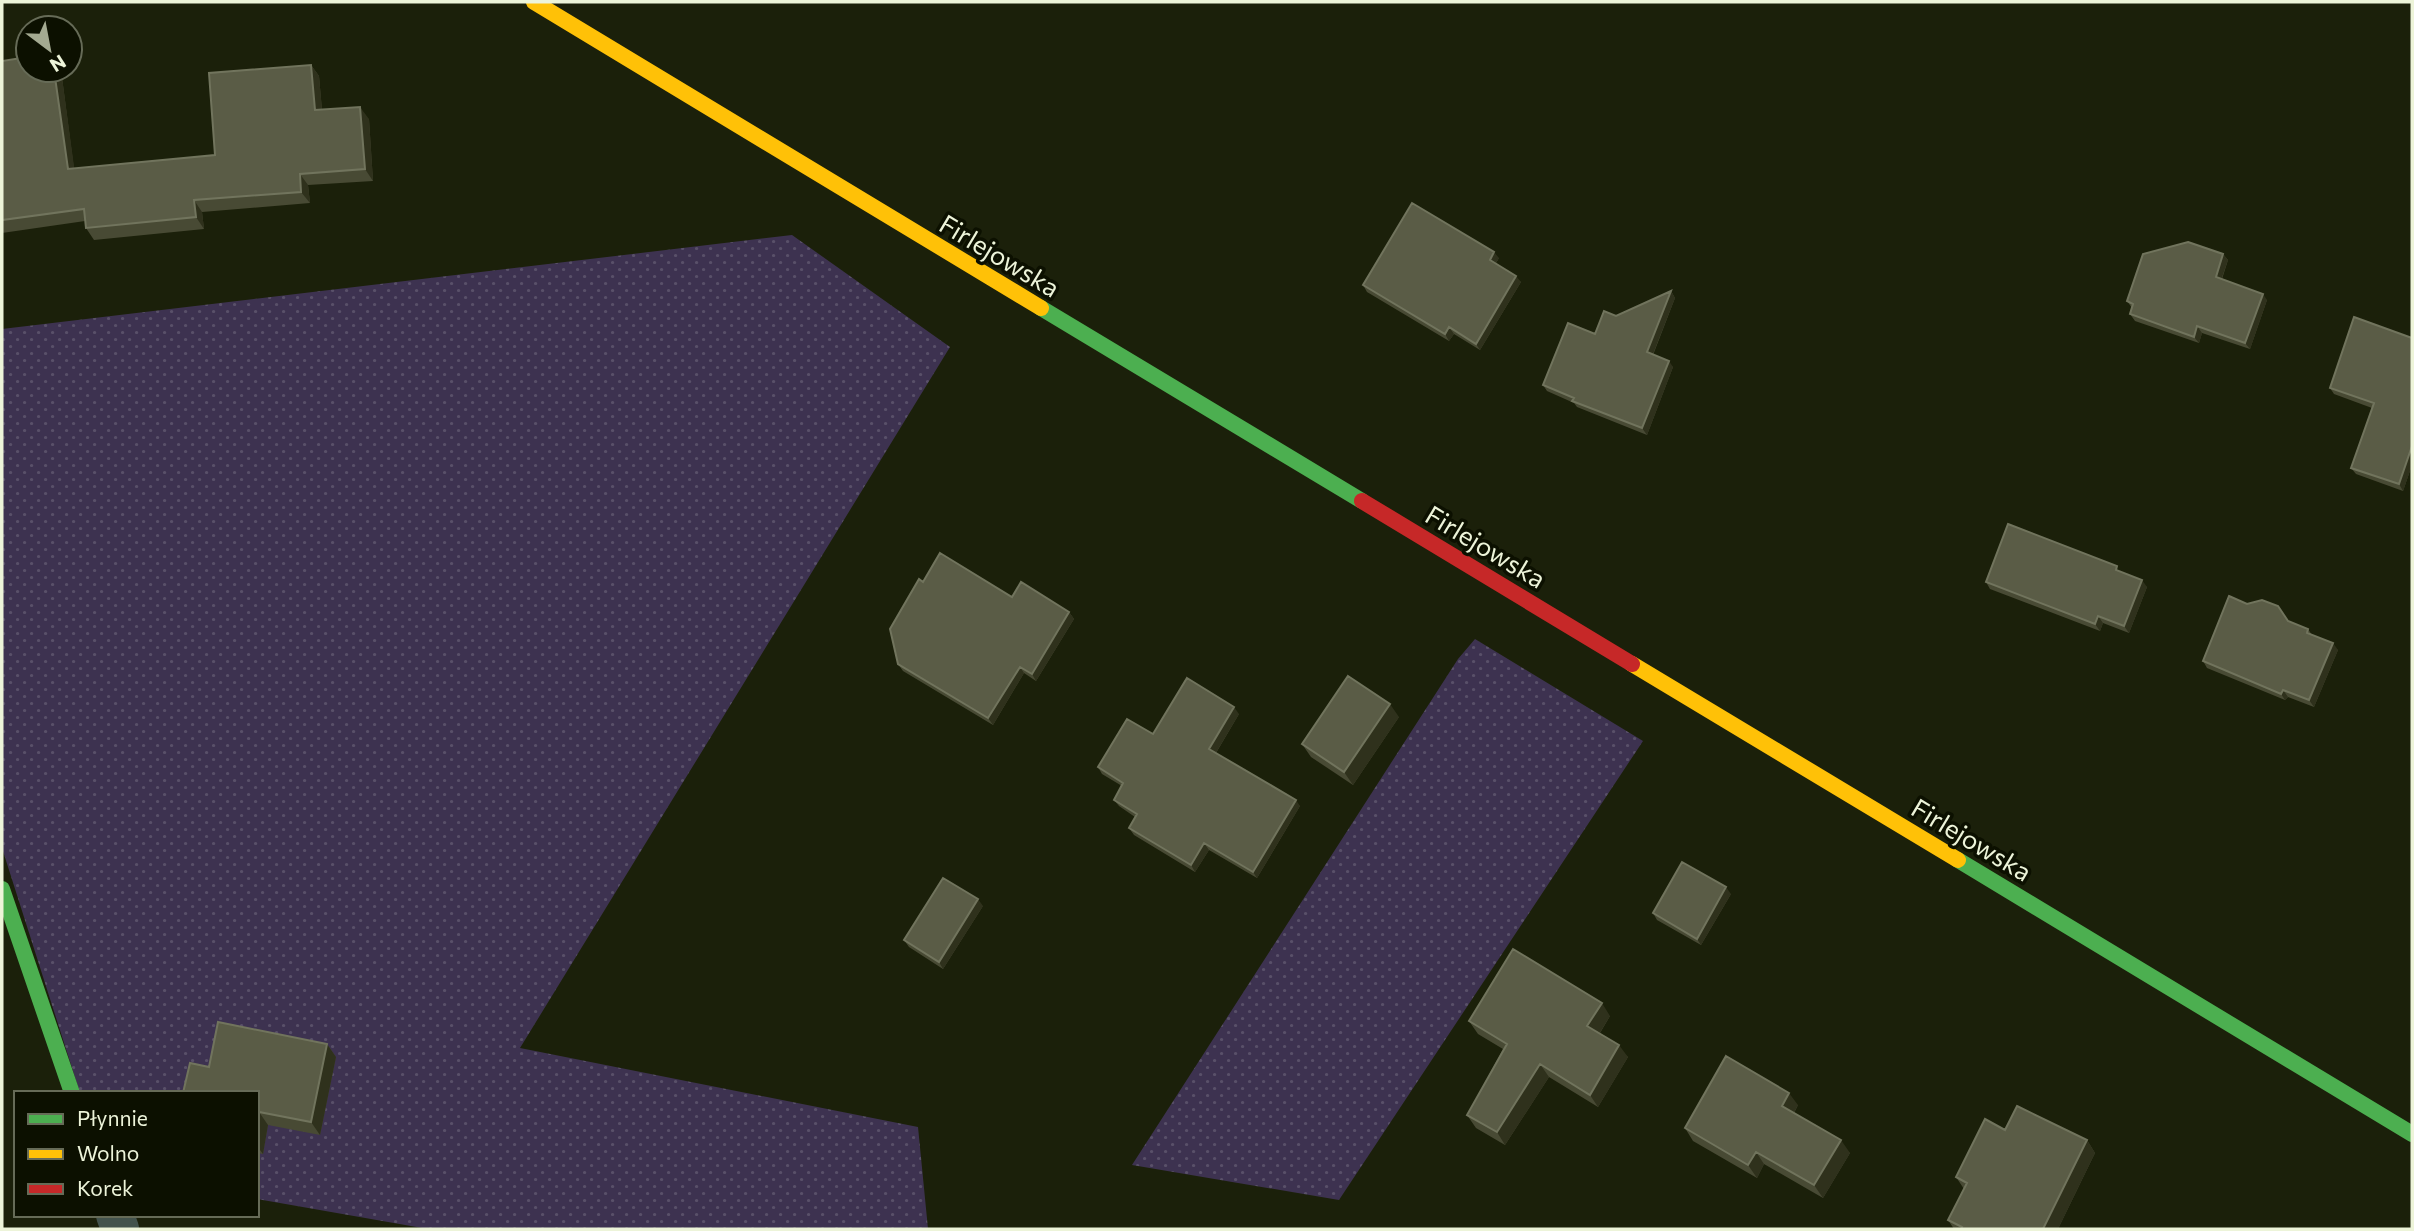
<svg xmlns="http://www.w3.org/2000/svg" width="2414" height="1231" font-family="Commissioner,sans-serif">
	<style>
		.grass { fill: url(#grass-dots) }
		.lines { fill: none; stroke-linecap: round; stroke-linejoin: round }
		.street { stroke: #43534c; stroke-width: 38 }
		.fast { stroke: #4caf50; stroke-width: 16 }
		.slow { stroke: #ffc107; stroke-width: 16 }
		.jam { stroke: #c62828; stroke-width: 16 }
		.wall { fill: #484a34 }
		.shaded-wall { fill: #2f311c }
		.building { fill: #5a5c46; stroke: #71745d; stroke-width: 2 }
		.labels { text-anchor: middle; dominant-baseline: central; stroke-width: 7; stroke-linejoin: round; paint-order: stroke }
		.street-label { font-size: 26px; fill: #edf4d9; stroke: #0c1000 }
	</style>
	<defs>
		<pattern id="grass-dots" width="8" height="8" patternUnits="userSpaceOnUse" patternTransform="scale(1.75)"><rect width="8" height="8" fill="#3d3250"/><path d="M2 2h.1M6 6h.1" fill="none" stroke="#595069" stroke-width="1.8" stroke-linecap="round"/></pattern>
	</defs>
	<rect width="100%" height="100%" fill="#1b200a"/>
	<!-- grass -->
	<path class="grass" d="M 792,235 L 950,347 L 520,1048 L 918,1127 L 928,1229 L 428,1229 L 257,1199 L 257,1093 L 80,1093 L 2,848 L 2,329 Z
		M 1475,639 L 1643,741 L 1339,1200 L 1132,1165 L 1458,659 Z"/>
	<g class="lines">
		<!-- street -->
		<path class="street" d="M 115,1215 L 120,1229"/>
		<!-- fast -->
		<path class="fast" d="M 1041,308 L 1362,501
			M 1958,860 L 2412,1134
			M 2,889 L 72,1093"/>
		<!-- slow -->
		<path class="slow" d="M 534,2 L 1041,308
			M 1632,664 L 1958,860"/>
		<!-- jam -->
		<path class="jam" d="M 1362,501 L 1632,664"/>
	</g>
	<!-- wall -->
	<path class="wall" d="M 2,61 L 28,70 L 61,70 L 74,169 L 215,155 L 311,65 L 319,76 L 322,110 L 369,119 L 373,181 L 308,185 L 310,203 L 202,212 L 204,229 L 94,240 L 86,228 L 85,221 L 2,233 Z
		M 2223,254 L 2228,260 L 2222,279 L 2267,300 L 2250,349 L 2202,333 L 2199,343 L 2135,321 L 2130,314 L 2132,308 L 2127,301 Z
		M 1499,258 L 1496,263 L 1521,282 L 1480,350 L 1454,334 L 1449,341 L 1367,292 L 1363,285 Z
		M 1671,291 L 1675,298 L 1653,355 L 1673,367 L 1647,435 L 1577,407 L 1574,403 L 1547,391 L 1543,385 L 1616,316 Z
		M 2412,338 L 2412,465 L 2403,491 L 2356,474 L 2351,468 L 2372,408 L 2334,394 L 2330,388 Z
		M 2121,572 L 2147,587 L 2129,633 L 2103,623 L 2100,631 L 1990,589 L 1986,582 Z
		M 923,582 L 1012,597 L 1069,612 L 1074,619 L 1036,681 L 1024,673 L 993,725 L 903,671 L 898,664 Z
		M 2247,604 L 2308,629 L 2312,635 L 2338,650 L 2314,707 L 2288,697 L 2285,700 L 2207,668 L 2203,661 Z
		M 1239,714 L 1216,753 L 1300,806 L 1257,878 L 1209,850 L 1195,872 L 1134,835 L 1129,828 L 1135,817 L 1119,806 L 1114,800 L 1122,786 L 1102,774 L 1098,767 L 1153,734 Z
		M 1399,717 L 1353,785 L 1311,757 L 1302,744 Z
		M 1731,894 L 1701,945 L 1657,920 L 1653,913 Z
		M 983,906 L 943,969 L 909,947 L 904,940 Z
		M 1610,1016 L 1600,1033 L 1628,1057 L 1598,1107 L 1549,1077 L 1505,1145 L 1476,1128 L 1467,1115 L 1503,1049 L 1478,1034 L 1469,1021 Z
		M 327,1044 L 336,1057 L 320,1135 L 268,1125 L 263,1154 L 257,1153 L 257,1093 L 209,1067 Z
		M 1798,1105 L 1794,1113 L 1850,1153 L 1823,1198 L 1764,1164 L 1757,1178 L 1693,1141 L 1685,1128 Z
		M 2005,1130 L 2087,1140 L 2095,1153 L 2058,1229 L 1954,1229 L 1948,1220 L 1964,1189 L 1956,1177 Z"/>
	<!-- shaded-wall -->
	<path class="shaded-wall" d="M 311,65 L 319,76 L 323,122 L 315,110 Z
		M 54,70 L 61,70 L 76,181 L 68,169 Z
		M 360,107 L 369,119 L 373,181 L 365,169 Z
		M 300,174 L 308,185 L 310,203 L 301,192 Z
		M 194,200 L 202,212 L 204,229 L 196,217 Z
		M 1494,252 L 1499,258 L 1494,266 L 1490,260 Z
		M 2223,254 L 2228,260 L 2220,283 L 2216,277 Z
		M 1516,276 L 1521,282 L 1480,350 L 1476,344 Z
		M 1671,291 L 1675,298 L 1651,359 L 1647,352 Z
		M 2263,294 L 2267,300 L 2250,349 L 2245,343 Z
		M 2197,326 L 2202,333 L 2199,343 L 2194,337 Z
		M 1449,327 L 1454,334 L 1449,341 L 1445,334 Z
		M 1669,361 L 1673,367 L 1647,435 L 1642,428 Z
		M 2412,446 L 2412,465 L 2403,491 L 2399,484 Z
		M 2142,580 L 2147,587 L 2129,633 L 2124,626 Z
		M 1069,612 L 1074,619 L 1036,681 L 1032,674 Z
		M 2098,616 L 2103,623 L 2100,631 L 2095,624 Z
		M 2333,643 L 2338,650 L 2314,707 L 2309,700 Z
		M 1020,667 L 1024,673 L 993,725 L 988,718 Z
		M 2283,690 L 2288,697 L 2285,700 L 2281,694 Z
		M 1390,704 L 1399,717 L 1353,785 L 1344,772 Z
		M 1234,707 L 1239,714 L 1214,756 L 1209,749 Z
		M 1296,800 L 1300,806 L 1257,878 L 1253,872 Z
		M 1204,843 L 1209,850 L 1195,872 L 1191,865 Z
		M 1726,887 L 1731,894 L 1701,945 L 1697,939 Z
		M 978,899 L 983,906 L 943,969 L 939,962 Z
		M 1602,1003 L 1610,1016 L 1596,1039 L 1587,1026 Z
		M 327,1044 L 336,1057 L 320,1135 L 311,1122 Z
		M 1619,1045 L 1628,1057 L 1598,1107 L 1590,1095 Z
		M 1540,1064 L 1549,1077 L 1505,1145 L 1497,1132 Z
		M 1789,1093 L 1798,1105 L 1791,1118 L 1782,1106 Z
		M 259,1112 L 268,1125 L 263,1154 L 257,1146 L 257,1123 Z
		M 1841,1140 L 1850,1153 L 1823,1198 L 1814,1185 Z
		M 2087,1140 L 2095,1153 L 2058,1229 L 2043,1229 Z
		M 1756,1152 L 1764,1164 L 1757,1178 L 1748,1165 Z"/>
	<!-- building -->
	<path class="building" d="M 28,57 L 28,70 L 54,70 L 68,169 L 215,155 L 209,73 L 311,65 L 315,110 L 360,107 L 365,169 L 300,174 L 301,192 L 194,200 L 196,217 L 86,228 L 84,209 L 2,220 L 2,61 Z
		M 1412,203 L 1494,252 L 1490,260 L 1516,276 L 1476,344 L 1449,327 L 1445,334 L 1363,285 Z
		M 2188,242 L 2223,254 L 2216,277 L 2263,294 L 2245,343 L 2197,326 L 2194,337 L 2130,314 L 2133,304 L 2127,301 L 2143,254 Z
		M 1671,291 L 1647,352 L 1669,361 L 1642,428 L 1572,401 L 1574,398 L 1543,385 L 1568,323 L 1595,334 L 1604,311 L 1616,316 Z
		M 2354,317 L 2412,338 L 2412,446 L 2399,484 L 2351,468 L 2374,403 L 2330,388 Z
		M 2008,524 L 2117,566 L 2116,570 L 2142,580 L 2124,626 L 2098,616 L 2095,624 L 1986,582 Z
		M 940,553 L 1012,597 L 1021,582 L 1069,612 L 1032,674 L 1020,667 L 988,718 L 898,664 L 890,629 L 919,579 L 923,582 Z
		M 2229,596 L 2247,604 L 2262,600 L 2278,606 L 2288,621 L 2308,629 L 2307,633 L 2333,643 L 2309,700 L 2283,690 L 2281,694 L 2203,661 Z
		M 1348,676 L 1390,704 L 1344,772 L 1302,744 Z
		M 1187,678 L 1234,707 L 1209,749 L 1296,800 L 1253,872 L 1204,843 L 1191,865 L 1129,828 L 1137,814 L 1114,800 L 1123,783 L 1098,767 L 1127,719 L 1153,734 Z
		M 1682,862 L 1726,887 L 1697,939 L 1653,913 Z
		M 943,878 L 978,899 L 939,962 L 904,940 Z
		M 1513,949 L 1602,1003 L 1587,1026 L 1619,1045 L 1590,1095 L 1540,1064 L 1497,1132 L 1467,1115 L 1507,1044 L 1469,1021 Z
		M 218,1022 L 327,1044 L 311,1122 L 259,1112 L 257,1123 L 257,1093 L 183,1093 L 190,1063 L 209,1067 Z
		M 1726,1056 L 1789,1093 L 1782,1106 L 1841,1140 L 1814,1185 L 1756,1152 L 1748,1165 L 1685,1128 Z
		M 2017,1106 L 2087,1140 L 2043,1229 L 1961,1229 L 1962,1227 L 1948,1220 L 1967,1183 L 1956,1177 L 1985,1119 L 2005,1130 Z"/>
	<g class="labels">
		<!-- street labels -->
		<g class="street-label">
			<text transform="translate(1000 255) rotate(31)">Firlejowska</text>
			<text transform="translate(1486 546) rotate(31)">Firlejowska</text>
			<text transform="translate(1972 839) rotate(31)">Firlejowska</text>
		</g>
	</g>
	<!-- border -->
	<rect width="2414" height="1231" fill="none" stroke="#edf4d9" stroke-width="7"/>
	<!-- legend -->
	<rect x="14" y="1091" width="245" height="126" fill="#0c1000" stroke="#666b57" stroke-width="2"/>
	<rect x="28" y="1114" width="35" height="10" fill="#4caf50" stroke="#666b57" stroke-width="2"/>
	<text x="77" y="1126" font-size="21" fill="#edf4d9">Płynnie</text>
	<rect x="28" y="1149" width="35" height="10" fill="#ffc107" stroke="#666b57" stroke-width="2"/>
	<text x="77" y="1161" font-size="21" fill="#edf4d9">Wolno</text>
	<rect x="28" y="1184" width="35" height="10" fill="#c62828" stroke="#666b57" stroke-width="2"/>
	<text x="77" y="1196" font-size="21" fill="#edf4d9">Korek</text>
	<!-- north arrow -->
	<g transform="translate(49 49) rotate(148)"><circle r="33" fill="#0c1000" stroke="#666b57" stroke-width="2"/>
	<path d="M0-5L12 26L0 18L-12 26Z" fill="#a4aa91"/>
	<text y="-10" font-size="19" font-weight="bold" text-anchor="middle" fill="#edf4d9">N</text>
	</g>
</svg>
